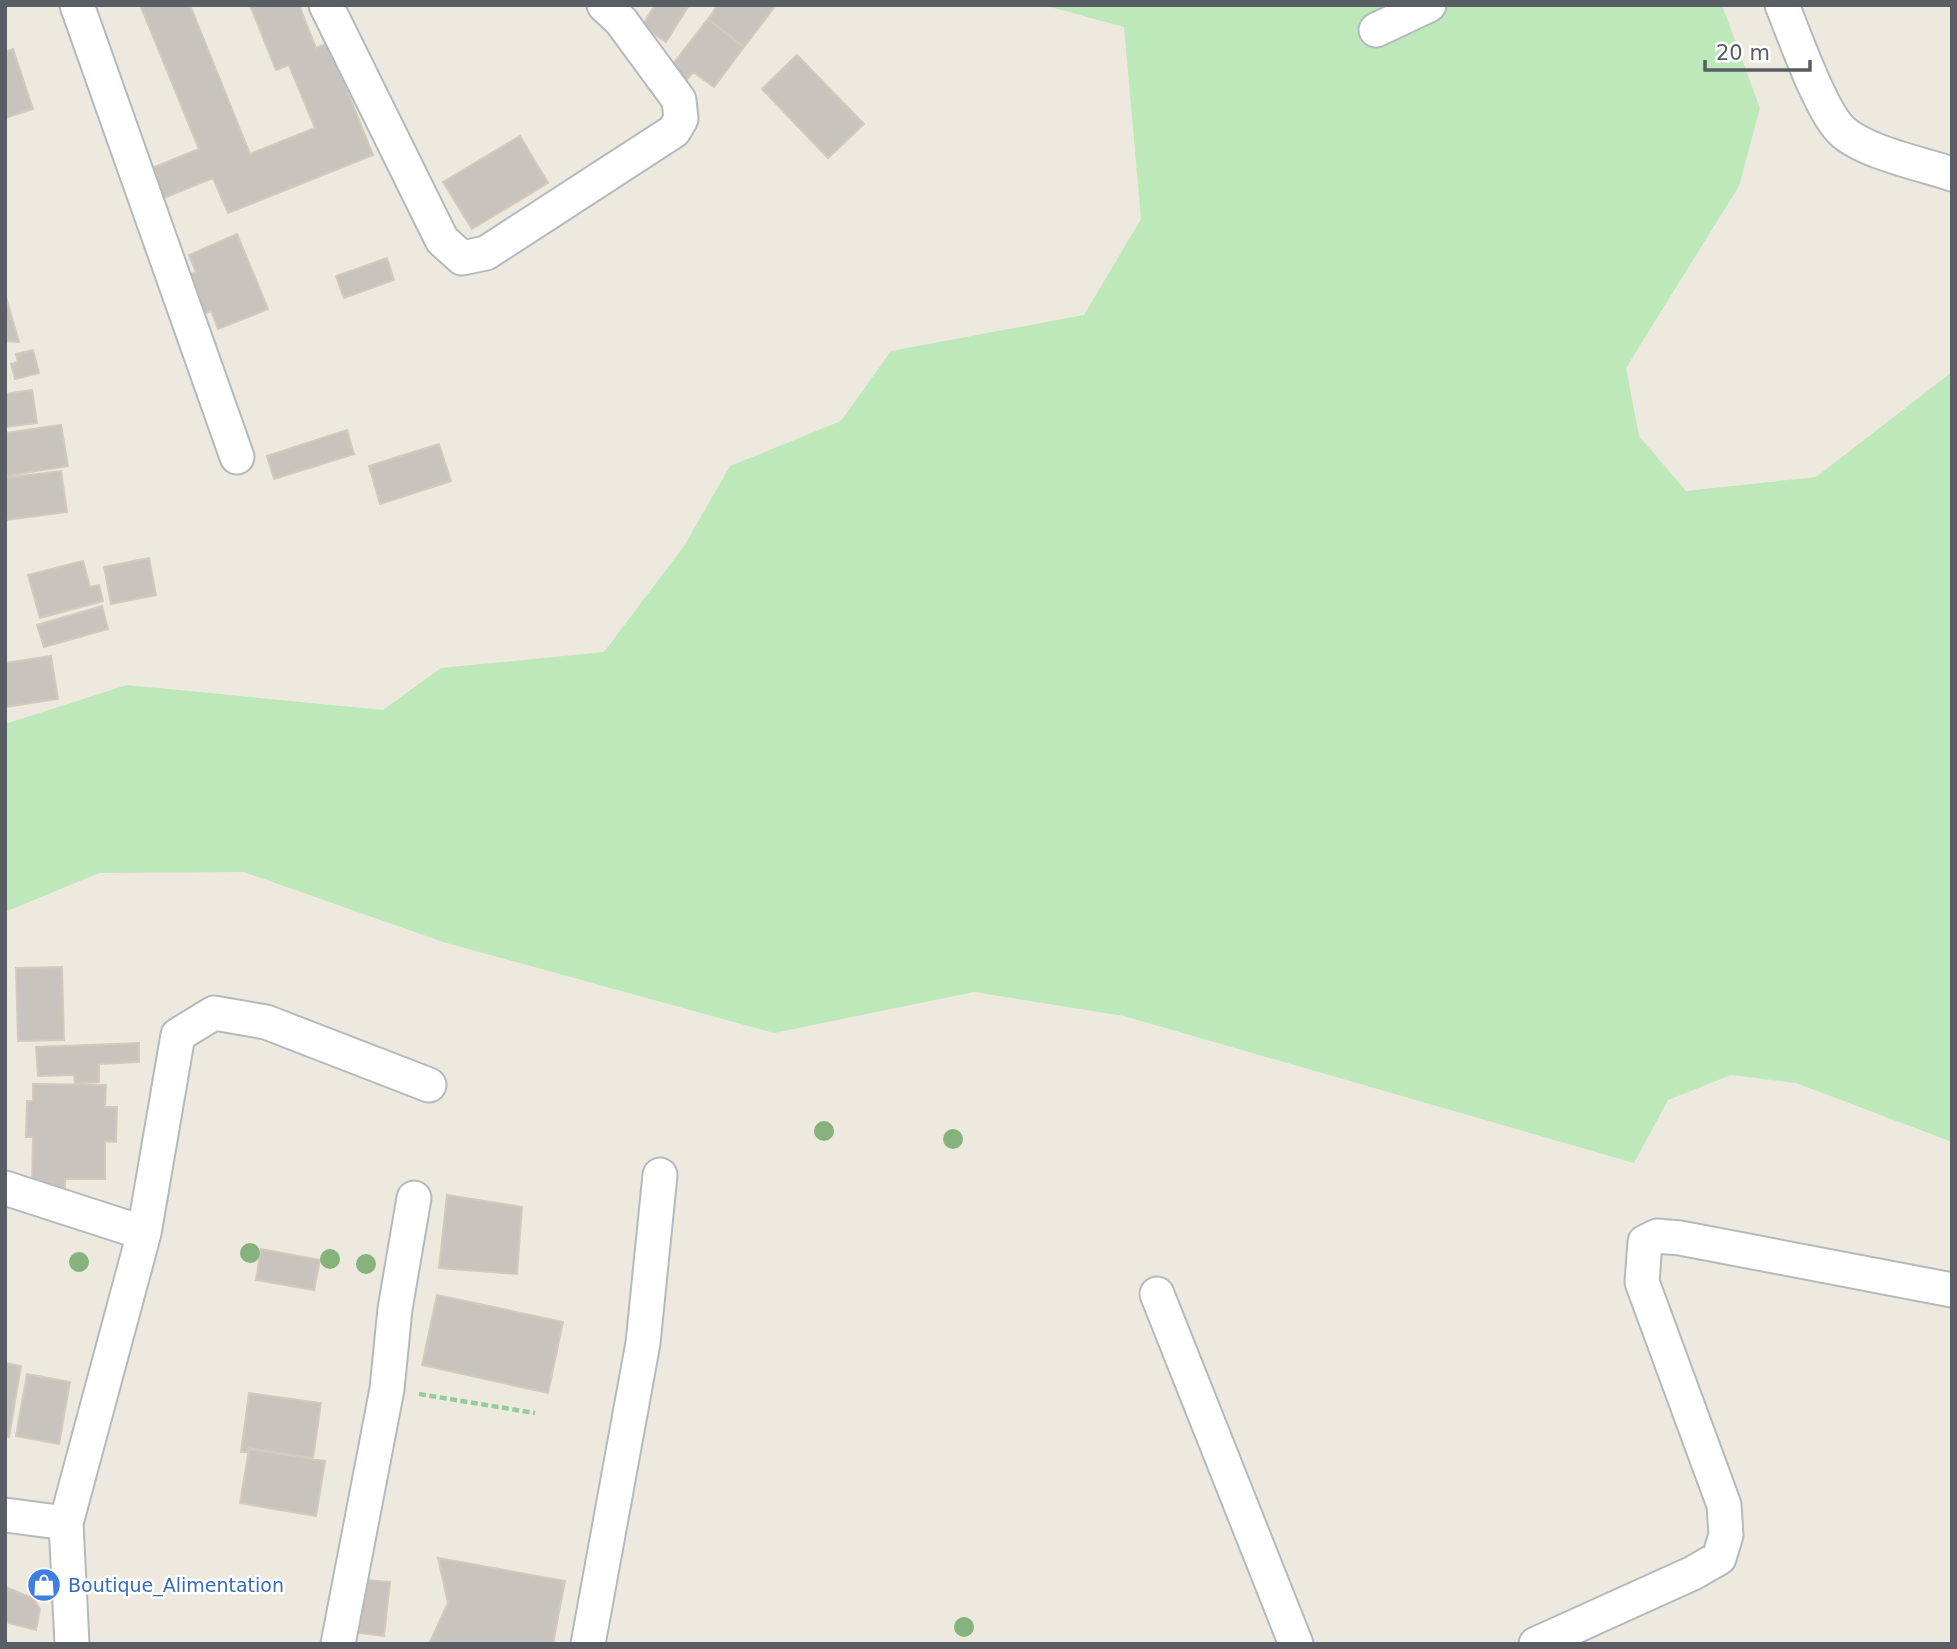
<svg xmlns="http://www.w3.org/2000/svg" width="1957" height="1649" font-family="'DejaVu Sans',sans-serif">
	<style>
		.green { fill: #bde8b9 }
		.building { fill: #c8c3bc; stroke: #d3cabd; stroke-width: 2 }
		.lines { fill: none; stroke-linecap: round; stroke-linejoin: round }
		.street-casing { stroke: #b5b9be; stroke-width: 37 }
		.path { stroke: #92cd9d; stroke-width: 4.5; stroke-dasharray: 7 3.5; stroke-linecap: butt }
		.street { stroke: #fff; stroke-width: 33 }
		.tree { fill: #86b37d }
		.labels { text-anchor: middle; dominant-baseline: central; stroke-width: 5; stroke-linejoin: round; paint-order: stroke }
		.shop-label { font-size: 19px; fill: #366cbe; stroke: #fff; text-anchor: start }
	</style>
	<rect width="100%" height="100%" fill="#eee9df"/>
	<!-- green -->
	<path class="green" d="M 1043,5 L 1722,5 L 1760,108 L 1739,186 L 1626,368 L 1639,436 L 1686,491 L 1816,477 L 1952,372 L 1952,1142 L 1796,1083 L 1731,1075 L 1668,1100 L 1634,1163 L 1124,1016 L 974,992 L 774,1033 L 443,942 L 244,872 L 99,873 L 5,912 L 5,724 L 127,685 L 383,710 L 441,668 L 604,652 L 684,546 L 730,466 L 841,421 L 891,351 L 1084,315 L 1141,219 L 1124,27 Z"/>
	<!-- building -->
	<path class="building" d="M 146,5 L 190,5 L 250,154 L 315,128 L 289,65 L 276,70 L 250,5 L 299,5 L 316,48 L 328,43 L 373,155 L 228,213 L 213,178 L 159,200 L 147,170 L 199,149 L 141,7 Z
		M 655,5 L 689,5 L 666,42 L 642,26 Z
		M 718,5 L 776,5 L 744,47 L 708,19 Z
		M 708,19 L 744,47 L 714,87 L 693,72 L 685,82 L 669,69 Z
		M 13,49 L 33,109 L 5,118 L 5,52 Z
		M 797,55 L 864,124 L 828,158 L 762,89 Z
		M 520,136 L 548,183 L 472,229 L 443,182 Z
		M 237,234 L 268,309 L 218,329 L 211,311 L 200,316 L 185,277 L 196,272 L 189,255 Z
		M 387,258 L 394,280 L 344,298 L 336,276 Z
		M 5,294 L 19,342 L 5,341 Z
		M 33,350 L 39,373 L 15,379 L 11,364 L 18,362 L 16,354 Z
		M 32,390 L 37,423 L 5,427 L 5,394 Z
		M 61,425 L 68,466 L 5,476 L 5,433 Z
		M 347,430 L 354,454 L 274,479 L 267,456 Z
		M 439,444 L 451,481 L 380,504 L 369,466 Z
		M 61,471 L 67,512 L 5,520 L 5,478 Z
		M 149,558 L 156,595 L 111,604 L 104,567 Z
		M 83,561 L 90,587 L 99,585 L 103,601 L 40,618 L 28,575 Z
		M 102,606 L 108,629 L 44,647 L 37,625 Z
		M 51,656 L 58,699 L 5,707 L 5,663 Z
		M 62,967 L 64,1040 L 18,1041 L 16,968 Z
		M 139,1043 L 139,1062 L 99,1064 L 99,1082 L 75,1083 L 74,1075 L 38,1076 L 36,1047 Z
		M 33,1084 L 106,1085 L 105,1107 L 117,1107 L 116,1142 L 105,1141 L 105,1179 L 65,1179 L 65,1188 L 32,1188 L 33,1137 L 26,1137 L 27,1101 L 33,1101 Z
		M 447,1195 L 522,1207 L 517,1274 L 439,1268 Z
		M 261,1249 L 320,1260 L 314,1290 L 256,1280 Z
		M 437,1295 L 563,1322 L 548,1393 L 422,1365 Z
		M 5,1363 L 21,1366 L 9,1437 L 5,1436 Z
		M 27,1374 L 70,1382 L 59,1444 L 16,1436 Z
		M 249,1393 L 321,1403 L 313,1458 L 248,1448 L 247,1452 L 241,1452 Z
		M 249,1449 L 325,1461 L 316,1516 L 240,1503 Z
		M 438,1558 L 565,1581 L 553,1644 L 429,1644 L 448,1603 Z
		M 365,1580 L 390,1582 L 384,1636 L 359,1633 Z
		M 5,1587 L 33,1598 L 40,1609 L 36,1630 L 5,1622 Z"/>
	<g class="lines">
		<!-- street casing -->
		<g class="street-casing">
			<path id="street" d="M 77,5 L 237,457
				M 326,5 L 442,240 L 462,258 L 486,253 L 674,131 L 681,119 L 679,100 L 621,21 L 604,5
				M 1782,5 C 1794,34 1821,112 1842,131 C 1864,152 1922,164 1952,174
				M 1376,30 L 1429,5
				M 5,1188 L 144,1233
				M 1157,1294 L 1296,1644
				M 5,1515 L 66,1523
				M 72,1644 L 66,1523 L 144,1233 L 178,1035 L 214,1013 L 266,1022 L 429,1085
				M 338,1644 L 387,1389 L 395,1309 L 414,1198
				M 588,1644 L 643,1343 L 660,1175
				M 1536,1644 L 1693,1573 L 1719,1558 L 1726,1535 L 1724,1505 L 1642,1282 L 1645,1242 L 1657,1236 L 1680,1238 L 1952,1290"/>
		</g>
		<!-- path -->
		<path class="path" d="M 419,1394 L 535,1413"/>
		<!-- street -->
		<use href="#street" class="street"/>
	</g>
	<!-- trees -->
	<g class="tree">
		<circle cx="824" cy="1131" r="10"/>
		<circle cx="953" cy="1139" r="10"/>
		<circle cx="250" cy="1253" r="10"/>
		<circle cx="330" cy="1259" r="10"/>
		<circle cx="79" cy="1262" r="10"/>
		<circle cx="366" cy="1264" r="10"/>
		<circle cx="964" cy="1627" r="10"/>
	</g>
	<!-- icons -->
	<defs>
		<g id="shop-disc" transform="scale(1.75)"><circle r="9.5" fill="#3f7fe0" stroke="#fff"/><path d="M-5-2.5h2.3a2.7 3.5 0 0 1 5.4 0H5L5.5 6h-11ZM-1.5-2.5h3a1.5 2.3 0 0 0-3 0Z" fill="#fff"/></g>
	</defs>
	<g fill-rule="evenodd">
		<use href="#shop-disc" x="44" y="1585"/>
	</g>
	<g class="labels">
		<!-- shop labels -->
		<g class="shop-label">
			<text x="68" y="1585">Boutique_Alimentation</text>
		</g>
	</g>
	<!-- border -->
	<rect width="1957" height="1649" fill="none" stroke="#585e63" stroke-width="14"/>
	<!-- scale -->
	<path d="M1705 60v10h105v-10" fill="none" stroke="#585e63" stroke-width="3.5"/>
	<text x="1716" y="60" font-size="21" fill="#585e63" stroke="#ffffff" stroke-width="5" paint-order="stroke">20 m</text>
</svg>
